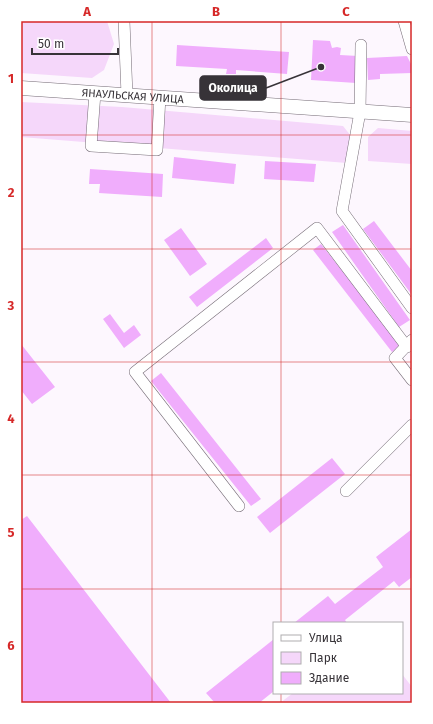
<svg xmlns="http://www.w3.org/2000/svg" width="433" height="724" font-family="'Fira Sans',sans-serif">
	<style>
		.green { fill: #f5d7fa }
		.building { fill: #f0adfc }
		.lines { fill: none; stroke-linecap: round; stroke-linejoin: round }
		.minor-casing { stroke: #756c76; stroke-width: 12 }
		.major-casing { stroke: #756c76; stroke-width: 15 }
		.minor { stroke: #fff; stroke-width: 11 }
		.major { stroke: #fff; stroke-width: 14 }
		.grid { fill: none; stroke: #d62828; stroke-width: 1; stroke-opacity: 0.55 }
		.labels { text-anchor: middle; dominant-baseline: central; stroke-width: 3; stroke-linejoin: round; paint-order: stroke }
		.street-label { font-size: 11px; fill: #373338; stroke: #fff }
		.leader { fill: none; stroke: #373338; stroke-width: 1.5 }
		.callout-dot { fill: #373338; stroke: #fff; stroke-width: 1.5 }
		.callout { fill: #373338; stroke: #373338; stroke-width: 1.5 }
		.callout-label { font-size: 12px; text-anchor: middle; font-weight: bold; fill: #fff }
		.neatline { fill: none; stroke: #d62828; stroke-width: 1.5 }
		.grid-label { font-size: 13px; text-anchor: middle; font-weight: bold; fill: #d62828 }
	</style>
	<rect width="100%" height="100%" fill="#fdf7fe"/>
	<!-- green -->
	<path class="green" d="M 21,21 L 107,21 L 114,44 L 104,70 L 92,78 L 21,73 Z
		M 21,102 L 122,107 L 343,126 L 351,136 L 347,163 L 21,137 Z
		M 378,128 L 412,131 L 412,164 L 368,161 L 368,137 Z
		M 402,674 L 412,687 L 412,703 L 280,703 L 293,693 L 402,693 Z"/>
	<!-- building -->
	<path class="building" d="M 313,40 L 330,41 L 332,48 L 337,47 L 341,48 L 340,55 L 358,56 L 356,83 L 311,80 Z
		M 177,45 L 289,52 L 287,74 L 236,70 L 236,74 L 226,74 L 227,69 L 176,66 Z
		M 407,56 L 412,66 L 412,73 L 380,74 L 380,79 L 368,80 L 367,58 Z
		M 174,157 L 236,164 L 234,184 L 172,178 Z
		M 265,161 L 316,164 L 314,182 L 264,179 Z
		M 90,169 L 163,174 L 162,197 L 99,193 L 100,184 L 89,184 Z
		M 374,221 L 412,271 L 412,295 L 363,229 Z
		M 343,225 L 410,320 L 399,327 L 332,232 Z
		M 181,228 L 207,264 L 190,276 L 164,240 Z
		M 266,238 L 273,248 L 197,307 L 189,297 Z
		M 321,244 L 401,345 L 392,352 L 313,250 Z
		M 110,314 L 124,333 L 134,325 L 141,335 L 124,348 L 103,319 Z
		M 21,344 L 55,387 L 32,404 L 21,390 Z
		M 161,373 L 261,499 L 251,506 L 151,381 Z
		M 332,458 L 345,474 L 270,533 L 257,517 Z
		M 27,516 L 171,703 L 21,703 L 21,520 Z
		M 412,529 L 412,577 L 399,587 L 394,581 L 345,620 L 347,623 L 294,623 L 328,596 L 335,604 L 383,567 L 376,557 Z
		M 274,639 L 274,691 L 259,703 L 215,703 L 206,693 Z"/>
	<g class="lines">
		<!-- minor casing -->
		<g class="minor-casing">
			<path id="minor" d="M 124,21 L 127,95
				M 404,21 L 412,49
				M 361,45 L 360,112 L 342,211 L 412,308
				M 95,93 L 91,146 L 157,150 L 160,97
				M 412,340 L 395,358 L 412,380
				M 346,491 L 412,425
				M 239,506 L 135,372 L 317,228 L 407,347"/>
		</g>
		<!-- major casing -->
		<g class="major-casing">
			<g id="major">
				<path id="s1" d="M 21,88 L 412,115"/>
			</g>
		</g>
		<!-- minor -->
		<use href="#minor" class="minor"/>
		<!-- major -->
		<use href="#major" class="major"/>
	</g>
	<!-- grid -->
	<path class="grid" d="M 152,21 L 152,703M 281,21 L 281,623M 21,135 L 412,135M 21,249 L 412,249M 21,362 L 412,362M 21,475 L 412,475M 21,589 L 412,589M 281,693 L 281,703"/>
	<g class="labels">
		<!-- street labels -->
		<g class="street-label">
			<text stroke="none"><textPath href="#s1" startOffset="112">ЯНАУЛЬСКАЯ УЛИЦА</textPath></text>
		</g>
	</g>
	<!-- callouts -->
	<path class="leader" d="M321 67L266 88"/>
	<circle class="callout-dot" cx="321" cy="67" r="4"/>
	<rect class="callout" x="200" y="76" width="66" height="24" rx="4"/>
	<g class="callout-label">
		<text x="233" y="92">Околица</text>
	</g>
	<!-- border -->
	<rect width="433" height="724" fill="none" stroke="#ffffff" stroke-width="44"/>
	<!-- legend -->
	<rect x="273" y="622" width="130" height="72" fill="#ffffff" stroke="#afadaf"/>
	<rect x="281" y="635" width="20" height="6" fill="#ffffff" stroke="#afadaf"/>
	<text x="309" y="642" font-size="12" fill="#373338">Улица</text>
	<rect x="281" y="652" width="20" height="12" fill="#f5d7fa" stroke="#afadaf"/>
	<text x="309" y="662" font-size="12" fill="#373338">Парк</text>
	<rect x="281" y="672" width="20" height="12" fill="#f0adfc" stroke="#afadaf"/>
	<text x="309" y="682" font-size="12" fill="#373338">Здание</text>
	<!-- scale -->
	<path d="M32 48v6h86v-6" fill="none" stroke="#373338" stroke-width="2"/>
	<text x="38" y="48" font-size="12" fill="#373338" stroke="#ffffff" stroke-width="3" paint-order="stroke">50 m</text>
	<rect x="22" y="22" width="389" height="680" class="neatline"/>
	<g class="grid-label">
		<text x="87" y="16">A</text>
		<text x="216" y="16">B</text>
		<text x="346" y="16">C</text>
		<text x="11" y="83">1</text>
		<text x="11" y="197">2</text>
		<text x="11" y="310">3</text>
		<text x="11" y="423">4</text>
		<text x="11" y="537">5</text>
		<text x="11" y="650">6</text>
	</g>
</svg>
